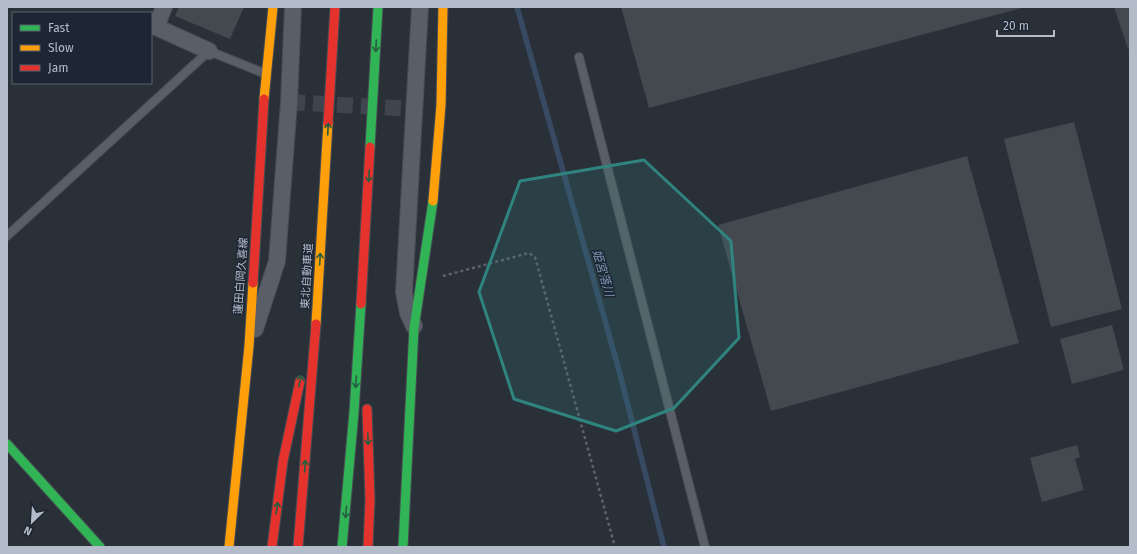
<svg xmlns="http://www.w3.org/2000/svg" width="1137" height="554" font-family="'Fira Sans','Noto Sans JP',sans-serif">
	<style>
		.lines { fill: none; stroke-linecap: round; stroke-linejoin: round }
		.stream { stroke: #384963; stroke-width: 5.5 }
		.building { fill: #444950 }
		.street-tunnel { stroke: #3f454e; stroke-width: 16; stroke-dasharray: 16 8; stroke-linecap: butt }
		.lane-casing { stroke: #484c53; stroke-width: 10 }
		.street-casing { stroke: #484c53; stroke-width: 18 }
		.fast-casing { stroke: #484c53; stroke-width: 11 }
		.slow-casing { stroke: #484c53; stroke-width: 11 }
		.jam-casing { stroke: #484c53; stroke-width: 11 }
		.path { stroke: #5d636a; stroke-width: 2.5; stroke-dasharray: 3 3; stroke-linecap: butt }
		.lane { stroke: #5a5e66; stroke-width: 8 }
		.street { stroke: #5a5e66; stroke-width: 16 }
		.fast { stroke: #30b455; stroke-width: 9 }
		.slow { stroke: #ff9f0a; stroke-width: 9 }
		.jam { stroke: #e5322d; stroke-width: 9 }
		.oneway { stroke: #255f41 }
		.marked { fill: #308480; fill-opacity: 0.2; stroke: #308480; stroke-width: 3; stroke-linejoin: round }
		.labels { text-anchor: middle; dominant-baseline: central; stroke-width: 3; stroke-linejoin: round; paint-order: stroke }
		.street-label { font-size: 11px; fill: #b4bcc9; stroke: #1d2633 }
		.water-label { font-size: 12px; font-style: italic; fill: #7c92b1; stroke: #1d2633 }
	</style>
	<rect width="100%" height="100%" fill="#2a3038"/>
	<g class="lines">
		<!-- stream -->
		<path class="stream" d="M 517,7 L 620,374 L 664,547"/>
	</g>
	<!-- building -->
	<path class="building" d="M 179,7 L 244,7 L 230,39 L 175,16 Z
		M 621,7 L 1025,7 L 649,108 Z
		M 1114,7 L 1130,7 L 1130,48 L 1128,49 Z
		M 1074,122 L 1122,309 L 1051,327 L 1004,139 Z
		M 967,156 L 1019,343 L 771,411 L 718,225 Z
		M 1112,325 L 1124,370 L 1072,384 L 1060,339 Z
		M 1077,445 L 1080,457 L 1075,459 L 1084,490 L 1042,502 L 1030,458 Z"/>
	<g class="lines">
		<!-- street-tunnel -->
		<path class="street-tunnel" d="M 289,102 L 414,109"/>
		<!-- lane casing -->
		<g class="lane-casing">
			<path id="lane" d="M 579,57 L 705,547
				M 7,236 L 209,51 L 266,74"/>
		</g>
		<!-- street casing -->
		<g class="street-casing">
			<path id="street" d="M 164,7 L 156,27 L 209,51
				M 414,326 L 408,313 L 404,292 L 420,7
				M 255,329 L 277,261 L 289,102 L 293,7"/>
		</g>
		<!-- fast casing -->
		<g class="fast-casing">
			<path id="fast" d="M 370,147 L 378,7
				M 7,444 L 100,547
				M 342,547 L 354,412 L 361,304
				M 403,547 L 414,328 L 433,201"/>
		</g>
		<!-- slow casing -->
		<g class="slow-casing">
			<path id="slow" d="M 264,99 L 273,7
				M 433,201 L 441,105 L 443,7
				M 316,324 L 328,123
				M 229,547 L 249,346 L 253,283"/>
		</g>
		<!-- jam casing -->
		<g class="jam-casing">
			<path id="jam" d="M 328,123 L 335,7
				M 253,283 L 264,99
				M 361,304 L 370,147
				M 367,409 L 370,499 L 368,547
				M 272,547 L 283,461 L 300,381
				M 298,547 L 316,324"/>
		</g>
		<!-- path -->
		<path class="path" d="M 443,276 L 529,253 L 535,257 L 615,547"/>
		<!-- lane -->
		<use href="#lane" class="lane"/>
		<!-- street -->
		<use href="#street" class="street"/>
		<!-- fast -->
		<use href="#fast" class="fast"/>
		<!-- slow -->
		<use href="#slow" class="slow"/>
		<!-- jam -->
		<use href="#jam" class="jam"/>
	</g>
	<!-- one-way arrows -->
	<defs><path id="oneway-shaft" d="M-6 0H5M1.5-3L5.5 0L1.5 3" fill="none" stroke-width="1.6" stroke-linecap="round" stroke-linejoin="round"/></defs>
	<g class="oneway">
		<use href="#oneway-shaft" transform="translate(376 46) rotate(93)"/>
		<use href="#oneway-shaft" transform="translate(328 129) rotate(-87)"/>
		<use href="#oneway-shaft" transform="translate(369 176) rotate(93)"/>
		<use href="#oneway-shaft" transform="translate(320 259) rotate(-87)"/>
		<use href="#oneway-shaft" transform="translate(300 381) rotate(-78)"/>
		<use href="#oneway-shaft" transform="translate(356 382) rotate(94)"/>
		<use href="#oneway-shaft" transform="translate(368 439) rotate(88)"/>
		<use href="#oneway-shaft" transform="translate(305 466) rotate(-86)"/>
		<use href="#oneway-shaft" transform="translate(277 508) rotate(-82)"/>
		<use href="#oneway-shaft" transform="translate(346 512) rotate(96)"/>
	</g>
	<!-- marked area -->
	<path class="marked" d="M 644,160 L 731,241 L 739,338 L 674,408 L 616,431 L 514,399 L 479,292 L 520,181 Z"/>
	<g class="labels">
		<!-- street labels -->
		<g class="street-label">
			<text transform="translate(241 276) rotate(-86)">蓮田白岡久喜線</text>
			<text transform="translate(307 276) rotate(-87)">東北自動車道</text>
		</g>
		<!-- water labels -->
		<g class="water-label">
			<text transform="translate(603 273) rotate(74)">姫宮落川</text>
		</g>
	</g>
	<!-- border -->
	<rect width="1137" height="554" fill="none" stroke="#b4bcc9" stroke-width="16"/>
	<!-- legend -->
	<rect x="12" y="12" width="140" height="72" fill="#1d2633" stroke="#59626f"/>
	<rect x="20" y="25" width="20" height="6" fill="#30b455" stroke="#59626f"/>
	<text x="48" y="32" font-size="12" fill="#b4bcc9">Fast</text>
	<rect x="20" y="45" width="20" height="6" fill="#ff9f0a" stroke="#59626f"/>
	<text x="48" y="52" font-size="12" fill="#b4bcc9">Slow</text>
	<rect x="20" y="65" width="20" height="6" fill="#e5322d" stroke="#59626f"/>
	<text x="48" y="72" font-size="12" fill="#b4bcc9">Jam</text>
	<!-- north arrow -->
	<g transform="translate(32 522) rotate(205)" stroke="#1d2633" stroke-width="3" paint-order="stroke">
	<path d="M0-3L7 15L0 10L-7 15Z" fill="#b4bcc9"/>
	<text y="-6" font-size="11" font-weight="bold" text-anchor="middle" fill="#b4bcc9">N</text>
	</g>
	<!-- scale -->
	<path d="M997 30v6h57v-6" fill="none" stroke="#b4bcc9" stroke-width="2"/>
	<text x="1003" y="30" font-size="12" fill="#b4bcc9" stroke="#1d2633" stroke-width="3" paint-order="stroke">20 m</text>
</svg>
